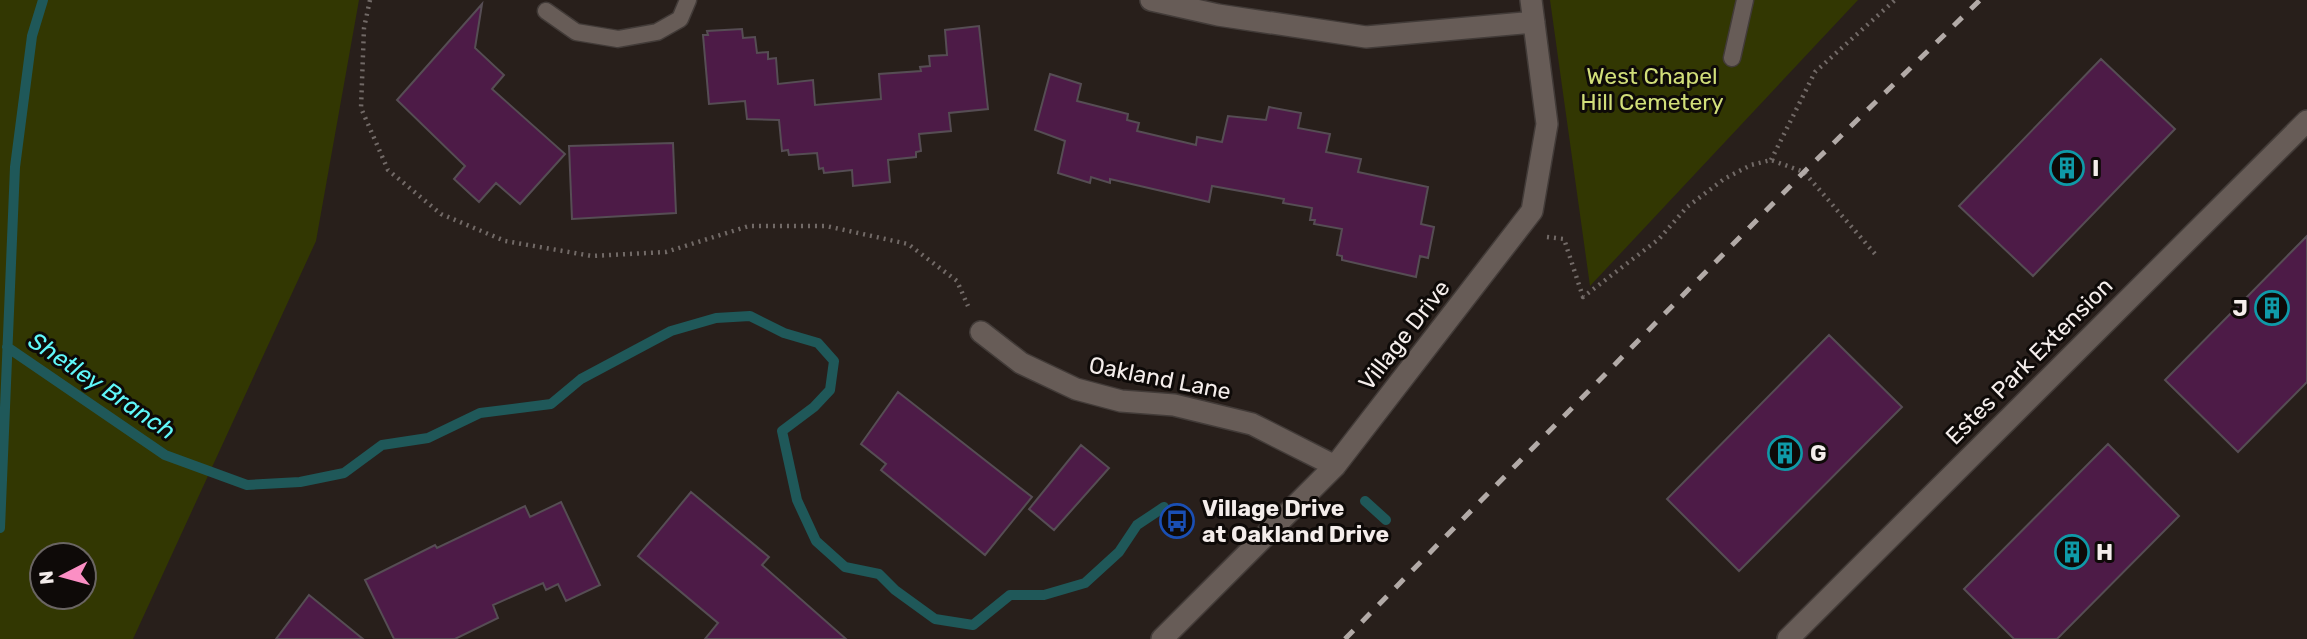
<svg xmlns="http://www.w3.org/2000/svg" width="2307" height="639" font-family="Rubik,sans-serif">
	<style>
		.green { fill: #323702; fill-rule: evenodd }
		.lines { fill: none; stroke-linecap: round; stroke-linejoin: round }
		.stream { stroke: #1f5859; stroke-width: 10 }
		.building { fill: #4d1b47; stroke: #564d54; stroke-width: 2 }
		.lane-casing { stroke: #423b38; stroke-width: 19 }
		.street-casing { stroke: #423b38; stroke-width: 24 }
		.path { stroke: #726a67; stroke-width: 4.5; stroke-dasharray: 2 5; stroke-linecap: butt }
		.lane { stroke: #675c57; stroke-width: 16 }
		.street { stroke: #675c57; stroke-width: 21 }
		.rail { stroke: #b2aaa7; stroke-width: 5; stroke-dasharray: 12 12; stroke-linecap: butt }
		.labels { text-anchor: middle; dominant-baseline: central; stroke-width: 6; stroke-linejoin: round; paint-order: stroke }
		.park-label { font-size: 23px; fill: #d1de79; stroke: #0e0a08 }
		.poi-label { font-size: 23px; font-weight: bold; fill: #f4edeb; stroke: #0e0a08; text-anchor: start }
		.street-label { font-size: 23px; fill: #f4edeb; stroke: #0e0a08 }
		.water-label { font-size: 24px; font-style: italic; fill: #60f8fa; stroke: #0e0a08 }
	</style>
	<rect width="100%" height="100%" fill="#281f1b"/>
	<!-- green -->
	<path class="green" d="M 0,0 L 359,0 L 316,241 L 133,639 L 0,639 ZM 84,555 L 84,597 L 42,597 L 42,555 Z
		M 1550,0 L 1858,0 L 1590,286 Z"/>
	<g class="lines">
		<!-- stream -->
		<path class="stream" d="M 7,347 L 165,455 L 247,485 L 300,482 L 344,473 L 382,445 L 428,438 L 480,413 L 551,404 L 581,379 L 671,331 L 716,318 L 750,316 L 784,333 L 818,343 L 834,361 L 830,390 L 814,407 L 782,431 L 797,500 L 816,541 L 845,567 L 879,574 L 895,590 L 935,619 L 973,625 L 1010,595 L 1044,595 L 1085,583 L 1119,552 L 1137,525 L 1164,507
			M 1365,501 L 1386,520
			M 0,528 L 15,167 L 32,36 L 43,0"/>
	</g>
	<!-- building -->
	<path class="building" d="M 482,4 L 475,48 L 504,75 L 492,89 L 565,154 L 520,204 L 496,183 L 479,202 L 454,179 L 465,166 L 397,100 Z
		M 979,26 L 988,109 L 949,113 L 951,131 L 919,134 L 921,151 L 916,152 L 916,157 L 888,160 L 890,182 L 853,186 L 852,170 L 824,173 L 823,168 L 819,169 L 817,153 L 789,155 L 788,150 L 782,151 L 779,120 L 747,119 L 745,101 L 709,104 L 703,35 L 708,35 L 707,31 L 742,29 L 743,38 L 755,37 L 757,53 L 768,52 L 768,59 L 776,58 L 778,84 L 813,80 L 815,105 L 881,99 L 879,74 L 921,71 L 920,67 L 930,66 L 929,56 L 947,55 L 945,30 Z
		M 2101,59 L 2175,129 L 2033,276 L 1959,206 Z
		M 1050,74 L 1081,84 L 1077,101 L 1128,114 L 1127,120 L 1139,123 L 1137,131 L 1196,145 L 1197,137 L 1222,142 L 1228,116 L 1266,120 L 1269,107 L 1301,113 L 1298,128 L 1330,134 L 1326,152 L 1361,159 L 1358,172 L 1428,187 L 1421,224 L 1434,227 L 1428,258 L 1420,256 L 1416,277 L 1342,260 L 1342,256 L 1337,255 L 1342,229 L 1314,224 L 1315,220 L 1310,220 L 1312,208 L 1283,203 L 1284,199 L 1212,186 L 1209,202 L 1110,179 L 1110,183 L 1091,177 L 1090,183 L 1058,173 L 1065,141 L 1035,130 Z
		M 673,143 L 676,213 L 572,219 L 569,146 Z
		M 2307,236 L 2307,382 L 2238,452 L 2165,380 Z
		M 1829,335 L 1902,407 L 1739,571 L 1667,499 Z
		M 898,392 L 1032,497 L 985,555 L 881,470 L 886,464 L 861,444 Z
		M 2108,444 L 2179,516 L 2057,639 L 2014,639 L 1964,589 Z
		M 1081,445 L 1109,468 L 1054,530 L 1029,509 Z
		M 691,492 L 769,557 L 762,565 L 846,639 L 705,639 L 718,623 L 638,556 Z
		M 561,502 L 600,585 L 566,601 L 558,584 L 546,590 L 543,583 L 493,605 L 498,618 L 455,639 L 394,639 L 365,580 L 435,545 L 437,548 L 525,506 L 530,517 Z
		M 309,595 L 363,639 L 276,639 Z"/>
	<g class="lines">
		<!-- lane casing -->
		<g class="lane-casing">
			<path id="lane" d="M 546,11 L 576,32 L 618,39 L 657,32 L 680,19 L 688,0
				M 1732,58 L 1745,0"/>
		</g>
		<!-- street casing -->
		<g class="street-casing">
			<path id="street" d="M 1151,0 L 1218,15 L 1366,37 L 1534,22
				M 981,332 L 1021,363 L 1076,389 L 1121,401 L 1174,405 L 1252,424 L 1335,466
				M 1162,639 L 1335,466 L 1532,211 L 1547,124 L 1531,0
				M 1788,639 L 2307,121"/>
		</g>
		<!-- path -->
		<path class="path" d="M 370,0 L 364,28 L 361,108 L 388,170 L 441,214 L 505,241 L 592,256 L 666,252 L 749,226 L 826,226 L 908,244 L 957,281 L 968,306
			M 1771,160 L 1815,72 L 1895,0
			M 1547,237 L 1564,239 L 1583,297 L 1659,239 L 1687,207 L 1724,179 L 1751,165 L 1771,160 L 1804,172 L 1876,255"/>
		<!-- lane -->
		<use href="#lane" class="lane"/>
		<!-- street -->
		<use href="#street" class="street"/>
		<!-- rail -->
		<path class="rail" d="M 1345,639 L 1804,172 L 1980,0"/>
	</g>
	<!-- icons -->
	<defs>
		<g id="building-ring" transform="scale(1.75)"><circle r="9.5" fill="#0e0a08" stroke="#0f9aa8" stroke-width="1.5"/><path d="M-4-6H4V6H1V3H-1V6H-4ZM-2.5-4.3h1.7v1.8h-1.7ZM.8-4.3h1.7v1.8H.8ZM-2.5-1h1.7V.8h-1.7ZM.8-1h1.7V.8H.8Z" fill="#0f9aa8"/></g>
		<g id="bus-ring" transform="scale(1.75)"><circle r="9.5" fill="#0e0a08" stroke="#1a4fb4" stroke-width="1.5"/><path d="M-5-6H5V4H4V6H2V4H-2V6H-4V4H-5ZM-3.5-4V0h7V-4ZM-3.5 1.2v1.5H-2V1.2ZM2 1.2v1.5H3.5V1.2Z" fill="#1a4fb4"/></g>
	</defs>
	<g fill-rule="evenodd">
		<use href="#building-ring" x="2067" y="168"/>
		<use href="#building-ring" x="2272" y="308"/>
		<use href="#building-ring" x="1785" y="453"/>
		<use href="#bus-ring" x="1177" y="521"/>
		<use href="#building-ring" x="2072" y="552"/>
	</g>
	<g class="labels">
		<!-- park labels -->
		<g class="park-label">
			<text x="1652" y="76">West Chapel<tspan x="1652" dy="26">Hill Cemetery</tspan></text>
		</g>
		<!-- poi labels -->
		<g class="poi-label">
			<text x="2092" y="168">I</text>
			<text x="2248" y="308" text-anchor="end">J</text>
			<text x="1810" y="453">G</text>
			<text x="1202" y="508">Village Drive<tspan x="1202" dy="26">at Oakland Drive</tspan></text>
			<text x="2096" y="552">H</text>
		</g>
		<!-- street labels -->
		<g class="street-label">
			<text transform="translate(1404 335) rotate(-52)">Village Drive</text>
			<text transform="translate(2029 361) rotate(-45)">Estes Park Extension</text>
			<text transform="translate(1160 378) rotate(11)">Oakland Lane</text>
		</g>
		<!-- water labels -->
		<g class="water-label">
			<text transform="translate(102 386) rotate(34)">Shetley Branch</text>
		</g>
	</g>
	<!-- north arrow -->
	<g transform="translate(63 576) rotate(264)"><circle r="33" fill="#0e0a08" stroke="#6a6563" stroke-width="2"/>
	<path d="M0-5L12 26L0 18L-12 26Z" fill="#fb8fc4"/>
	<text y="-10" font-size="19" font-weight="bold" text-anchor="middle" fill="#f4edeb">N</text>
	</g>
</svg>
